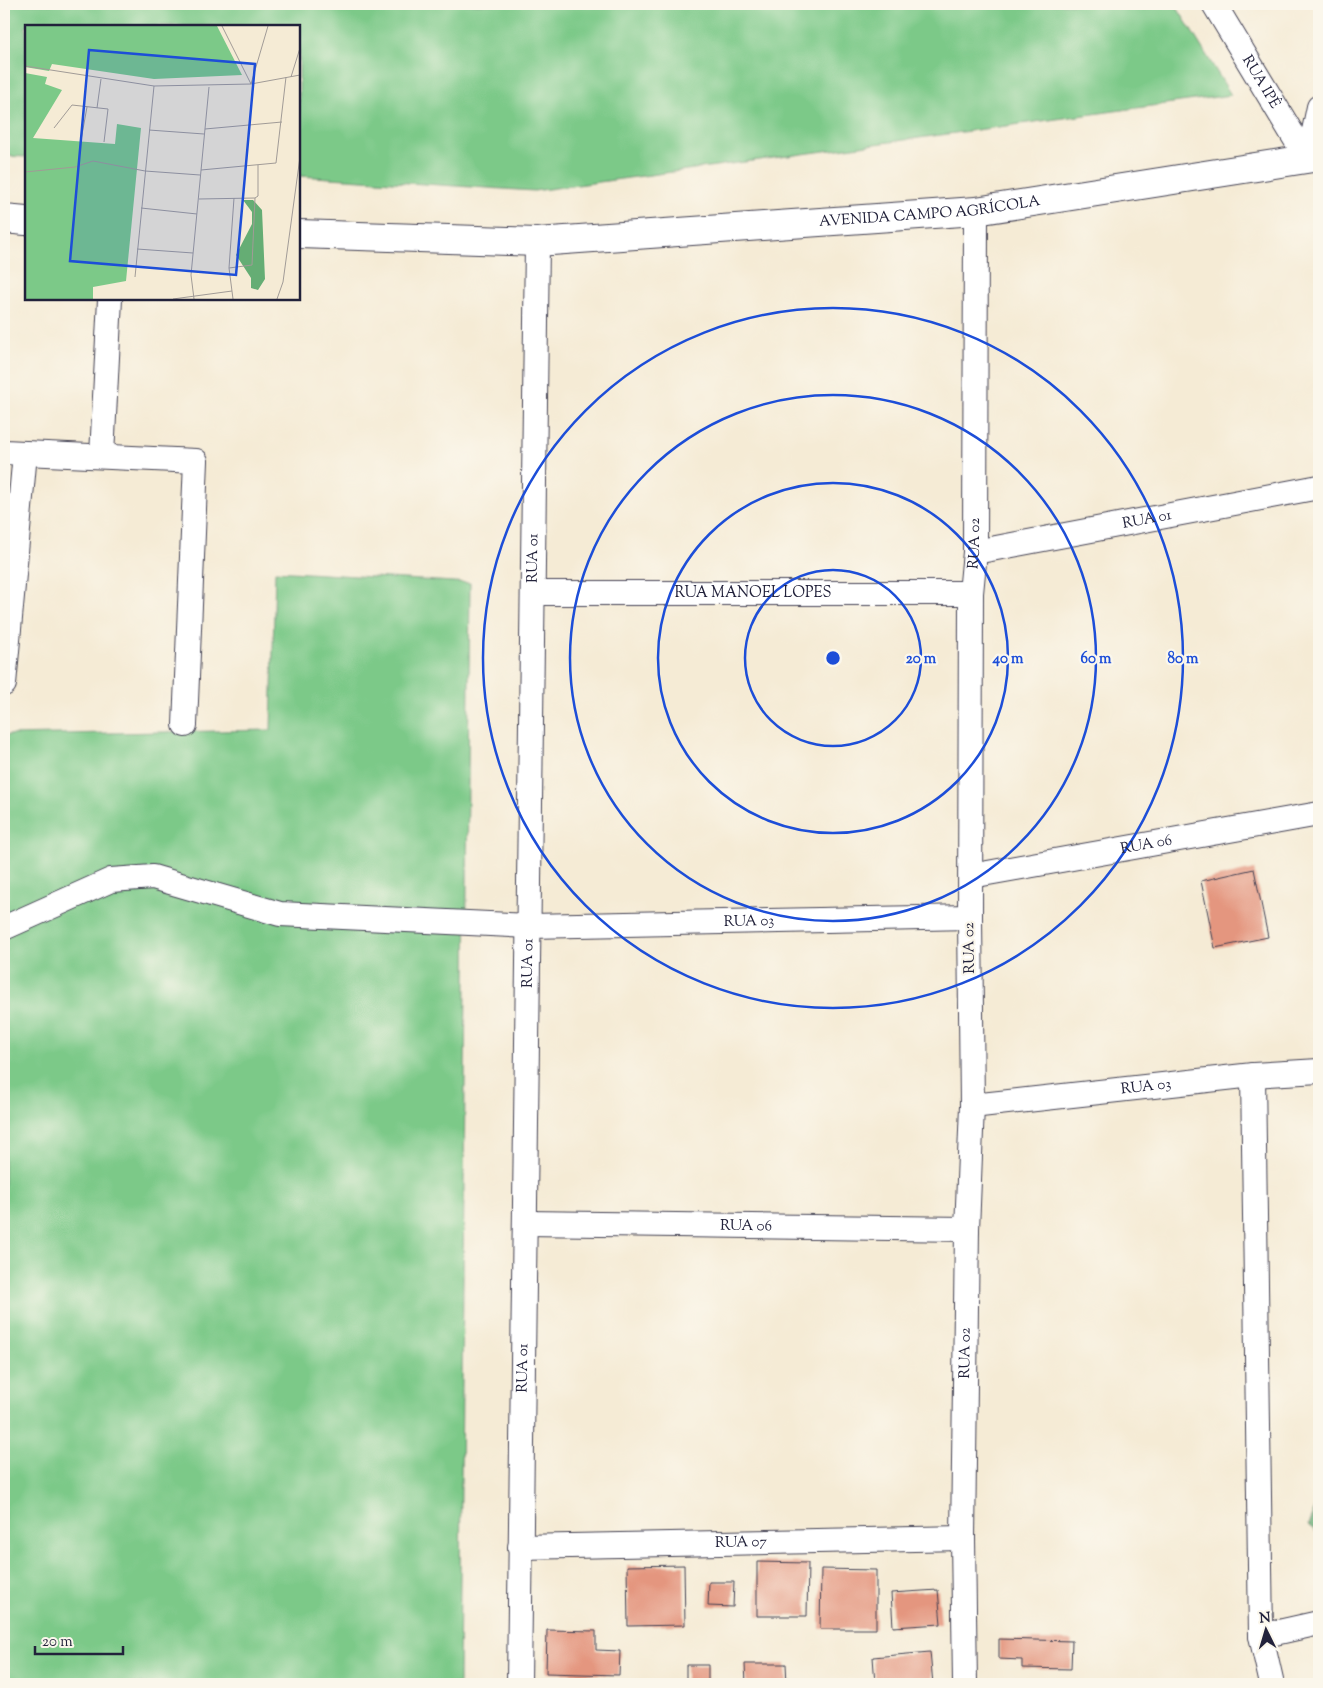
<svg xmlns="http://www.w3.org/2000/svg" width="1323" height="1688" font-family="'Sorts Mill Goudy',serif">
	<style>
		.green { fill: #7cc988; stroke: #4f7662 }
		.forest { fill: #65ad74; stroke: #446858 }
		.building { fill: #e4967f }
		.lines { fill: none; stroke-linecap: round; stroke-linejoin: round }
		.street-casing { stroke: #424052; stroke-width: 26 }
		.secondary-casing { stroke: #424052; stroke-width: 30 }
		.street { stroke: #fff; stroke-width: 24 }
		.secondary { stroke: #fff; stroke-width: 28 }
		.ring { fill: none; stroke: #1d4ed8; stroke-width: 2.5 }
		.labels { text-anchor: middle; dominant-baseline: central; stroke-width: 4.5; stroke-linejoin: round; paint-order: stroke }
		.street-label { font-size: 15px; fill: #22223b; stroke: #fbf7ec }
		.inset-road { fill: none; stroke: #a19b97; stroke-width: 1 }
		.view { fill: #1d4ed8; fill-opacity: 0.15; stroke: #1d4ed8; stroke-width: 2.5 }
		.inset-edge { fill: none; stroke: #22223b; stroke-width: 2.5 }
		.centre { fill: #1d4ed8; stroke: #fbf7ec; stroke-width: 2.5 }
		.ring-label { font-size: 15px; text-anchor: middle; font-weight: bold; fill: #1d4ed8; stroke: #fbf7ec; stroke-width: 4.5; stroke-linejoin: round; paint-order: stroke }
	</style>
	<rect width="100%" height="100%" fill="#fbf7ec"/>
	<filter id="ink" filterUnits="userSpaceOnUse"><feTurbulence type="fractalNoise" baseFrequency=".02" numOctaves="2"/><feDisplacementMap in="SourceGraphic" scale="10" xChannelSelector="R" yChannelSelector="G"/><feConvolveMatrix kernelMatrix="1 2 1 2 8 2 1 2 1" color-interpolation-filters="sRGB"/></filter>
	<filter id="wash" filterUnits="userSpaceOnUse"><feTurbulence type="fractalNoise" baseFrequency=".0096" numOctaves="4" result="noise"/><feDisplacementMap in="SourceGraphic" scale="20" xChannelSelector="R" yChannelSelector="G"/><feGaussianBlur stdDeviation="1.12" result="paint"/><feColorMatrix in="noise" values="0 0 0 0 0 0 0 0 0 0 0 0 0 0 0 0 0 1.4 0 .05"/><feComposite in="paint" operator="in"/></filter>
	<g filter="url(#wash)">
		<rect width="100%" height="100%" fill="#f5ebd5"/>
		<!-- green -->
		<path class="green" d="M 4,4 L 1175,4 L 1231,95 L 534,191 L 299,176 L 299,26 L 26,26 L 26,157 L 4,156 Z
			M 275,571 L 470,583 L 459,1684 L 4,1684 L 4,735 L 271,730 Z"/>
		<!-- forest -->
		<path class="forest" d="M 1319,1499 L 1319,1534 L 1308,1525 Z"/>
		<g id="blocks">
			<!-- building -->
			<path class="building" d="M 1254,869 L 1268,937 L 1215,948 L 1201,881 Z
				M 757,1562 L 808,1563 L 807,1616 L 757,1616 Z
				M 684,1565 L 685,1625 L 628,1626 L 627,1566 Z
				M 821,1569 L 876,1570 L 876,1629 L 820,1629 Z
				M 709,1582 L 734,1582 L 733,1607 L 708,1606 Z
				M 938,1590 L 941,1624 L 893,1627 L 891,1593 Z
				M 547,1630 L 596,1631 L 596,1650 L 620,1651 L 619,1675 L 546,1673 Z
				M 999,1639 L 1072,1641 L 1071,1669 L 1022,1668 L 1022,1660 L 999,1659 Z
				M 930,1652 L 933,1684 L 875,1684 L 873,1657 Z
				M 745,1664 L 786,1664 L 787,1684 L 746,1684 Z
				M 686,1665 L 708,1665 L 708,1684 L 686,1684 Z"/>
		</g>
	</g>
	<g filter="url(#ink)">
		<use href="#blocks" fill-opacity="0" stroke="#424052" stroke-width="1"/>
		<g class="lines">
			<!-- street casing -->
			<g class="street-casing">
				<g id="street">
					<path id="s1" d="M 1214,4 L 1308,160"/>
					<path d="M 1308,160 L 1319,107"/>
					<path d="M 4,452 L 196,461 L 185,725"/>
					<path d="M 102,455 L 110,299"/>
					<path id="s2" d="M 975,552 L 1319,487"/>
					<path id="s3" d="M 535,593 L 971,593"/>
					<path d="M 4,684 L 25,453"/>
					<path id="s4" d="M 971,876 L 1319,814"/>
					<path id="s5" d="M 4,928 L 111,880 L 153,877 L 280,914 L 530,926 L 970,917"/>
					<path d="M 1253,1075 L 1261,1636 L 1272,1684"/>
					<path id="s6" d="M 972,1106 L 1253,1075 L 1319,1071"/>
					<path id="s7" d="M 525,1223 L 967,1229"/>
					<path id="s8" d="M 520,1547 L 963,1538"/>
					<path d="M 1261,1636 L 1319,1623"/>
					<path id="s9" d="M 519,1684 L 537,242"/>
					<path id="s10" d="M 965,1684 L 963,1538 L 967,1229 L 972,1106 L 970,917 L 971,593 L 975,552 L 976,211"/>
				</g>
			</g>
			<!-- secondary casing -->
			<g class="secondary-casing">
				<g id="secondary">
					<path d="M 4,219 L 26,221"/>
					<path id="s11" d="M 299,234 L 537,242 L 976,211 L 1319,157"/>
				</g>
			</g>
			<!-- street -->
			<use href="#street" class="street"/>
			<!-- secondary -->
			<use href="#secondary" class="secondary"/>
		</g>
	</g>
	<!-- distance rings -->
	<g class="ring">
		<circle cx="833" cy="658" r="88"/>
		<circle cx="833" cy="658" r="175"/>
		<circle cx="833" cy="658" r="263"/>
		<circle cx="833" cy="658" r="350"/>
	</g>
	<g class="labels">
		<!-- street labels -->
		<g class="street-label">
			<text stroke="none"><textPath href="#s1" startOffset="91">RUA IPÊ</textPath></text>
			<text stroke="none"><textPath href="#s11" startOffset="632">AVENIDA CAMPO AGRÍCOLA</textPath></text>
			<text stroke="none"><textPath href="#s2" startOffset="175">RUA 01</textPath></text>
			<text stroke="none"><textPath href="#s10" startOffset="1141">RUA 02</textPath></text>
			<text stroke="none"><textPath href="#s9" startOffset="1126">RUA 01</textPath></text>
			<text stroke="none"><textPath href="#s3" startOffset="218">RUA MANOEL LOPES</textPath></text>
			<text stroke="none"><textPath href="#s4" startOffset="178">RUA 06</textPath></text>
			<text stroke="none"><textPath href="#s5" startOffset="761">RUA 03</textPath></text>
			<text transform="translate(970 948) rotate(-91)">RUA 02</text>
			<text stroke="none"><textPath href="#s9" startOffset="721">RUA 01</textPath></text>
			<text stroke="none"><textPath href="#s6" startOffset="175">RUA 03</textPath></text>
			<text stroke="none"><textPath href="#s7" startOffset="221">RUA 06</textPath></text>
			<text stroke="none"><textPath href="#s10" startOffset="331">RUA 02</textPath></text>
			<text stroke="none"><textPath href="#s9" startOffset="316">RUA 01</textPath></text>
			<text stroke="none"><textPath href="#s8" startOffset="221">RUA 07</textPath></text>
		</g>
	</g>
	<!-- overview -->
	<g transform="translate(25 25)">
		<rect width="275" height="275" fill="#f5ebd5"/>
		<path d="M 0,1 L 192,1 L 217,50 L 129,54 L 27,39 L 24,46 L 0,42 ZM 0,48 L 22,52 L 20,59 L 37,65 L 8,113 L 90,119 L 92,99 L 116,103 L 101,256 L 68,262 L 68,274 L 0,274 Z" fill="#7cc988"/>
		<path d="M 218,175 L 228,175 L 237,185 L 240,254 L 233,265 L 226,263 L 226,253 L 211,230 L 227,199 L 227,187 Z" fill="#65ad74"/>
		<path class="inset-road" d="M 197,1 L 226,59M 0,41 L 129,61 L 226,59 L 275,50M 266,52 L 275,23M 226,59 L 243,1M 72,83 L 76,54M 29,103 L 47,80 L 83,84 L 79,117M 180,104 L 257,97M 124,105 L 179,109M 56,115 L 62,82M 176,145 L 251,138 L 261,52M 0,147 L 50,142 L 68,136 L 120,146 L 175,150M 174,174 L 230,173 L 233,171 L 233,140M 116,183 L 172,189M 112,224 L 168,228M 204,243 L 227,240 L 230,173M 110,252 L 129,61M 148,274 L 207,266M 169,274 L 166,250 L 184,62M 208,274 L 204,243 L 209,173M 252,274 L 258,257 L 275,132"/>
		<path class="view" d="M 64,25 L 230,39 L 211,250 L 45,236 Z"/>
		<rect width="275" height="275" class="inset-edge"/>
	</g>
	<circle cx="833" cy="658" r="8" class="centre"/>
	<g class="ring-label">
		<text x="921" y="663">20 m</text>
		<text x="1008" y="663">40 m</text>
		<text x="1096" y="663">60 m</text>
		<text x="1183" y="663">80 m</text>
	</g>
	<!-- margin -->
	<rect width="1323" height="1688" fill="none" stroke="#fbf7ec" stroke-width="20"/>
	<!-- north arrow -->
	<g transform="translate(1266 1630) rotate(355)" stroke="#fbf7ec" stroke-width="4" paint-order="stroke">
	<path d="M0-4L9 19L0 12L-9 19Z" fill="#22223b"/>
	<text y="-8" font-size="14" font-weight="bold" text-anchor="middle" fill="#22223b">N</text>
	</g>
	<!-- scale -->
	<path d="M35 1646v8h88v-8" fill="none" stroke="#22223b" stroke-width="2.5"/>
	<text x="42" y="1646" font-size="15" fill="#22223b" stroke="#fbf7ec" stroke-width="4" paint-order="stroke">20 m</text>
</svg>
